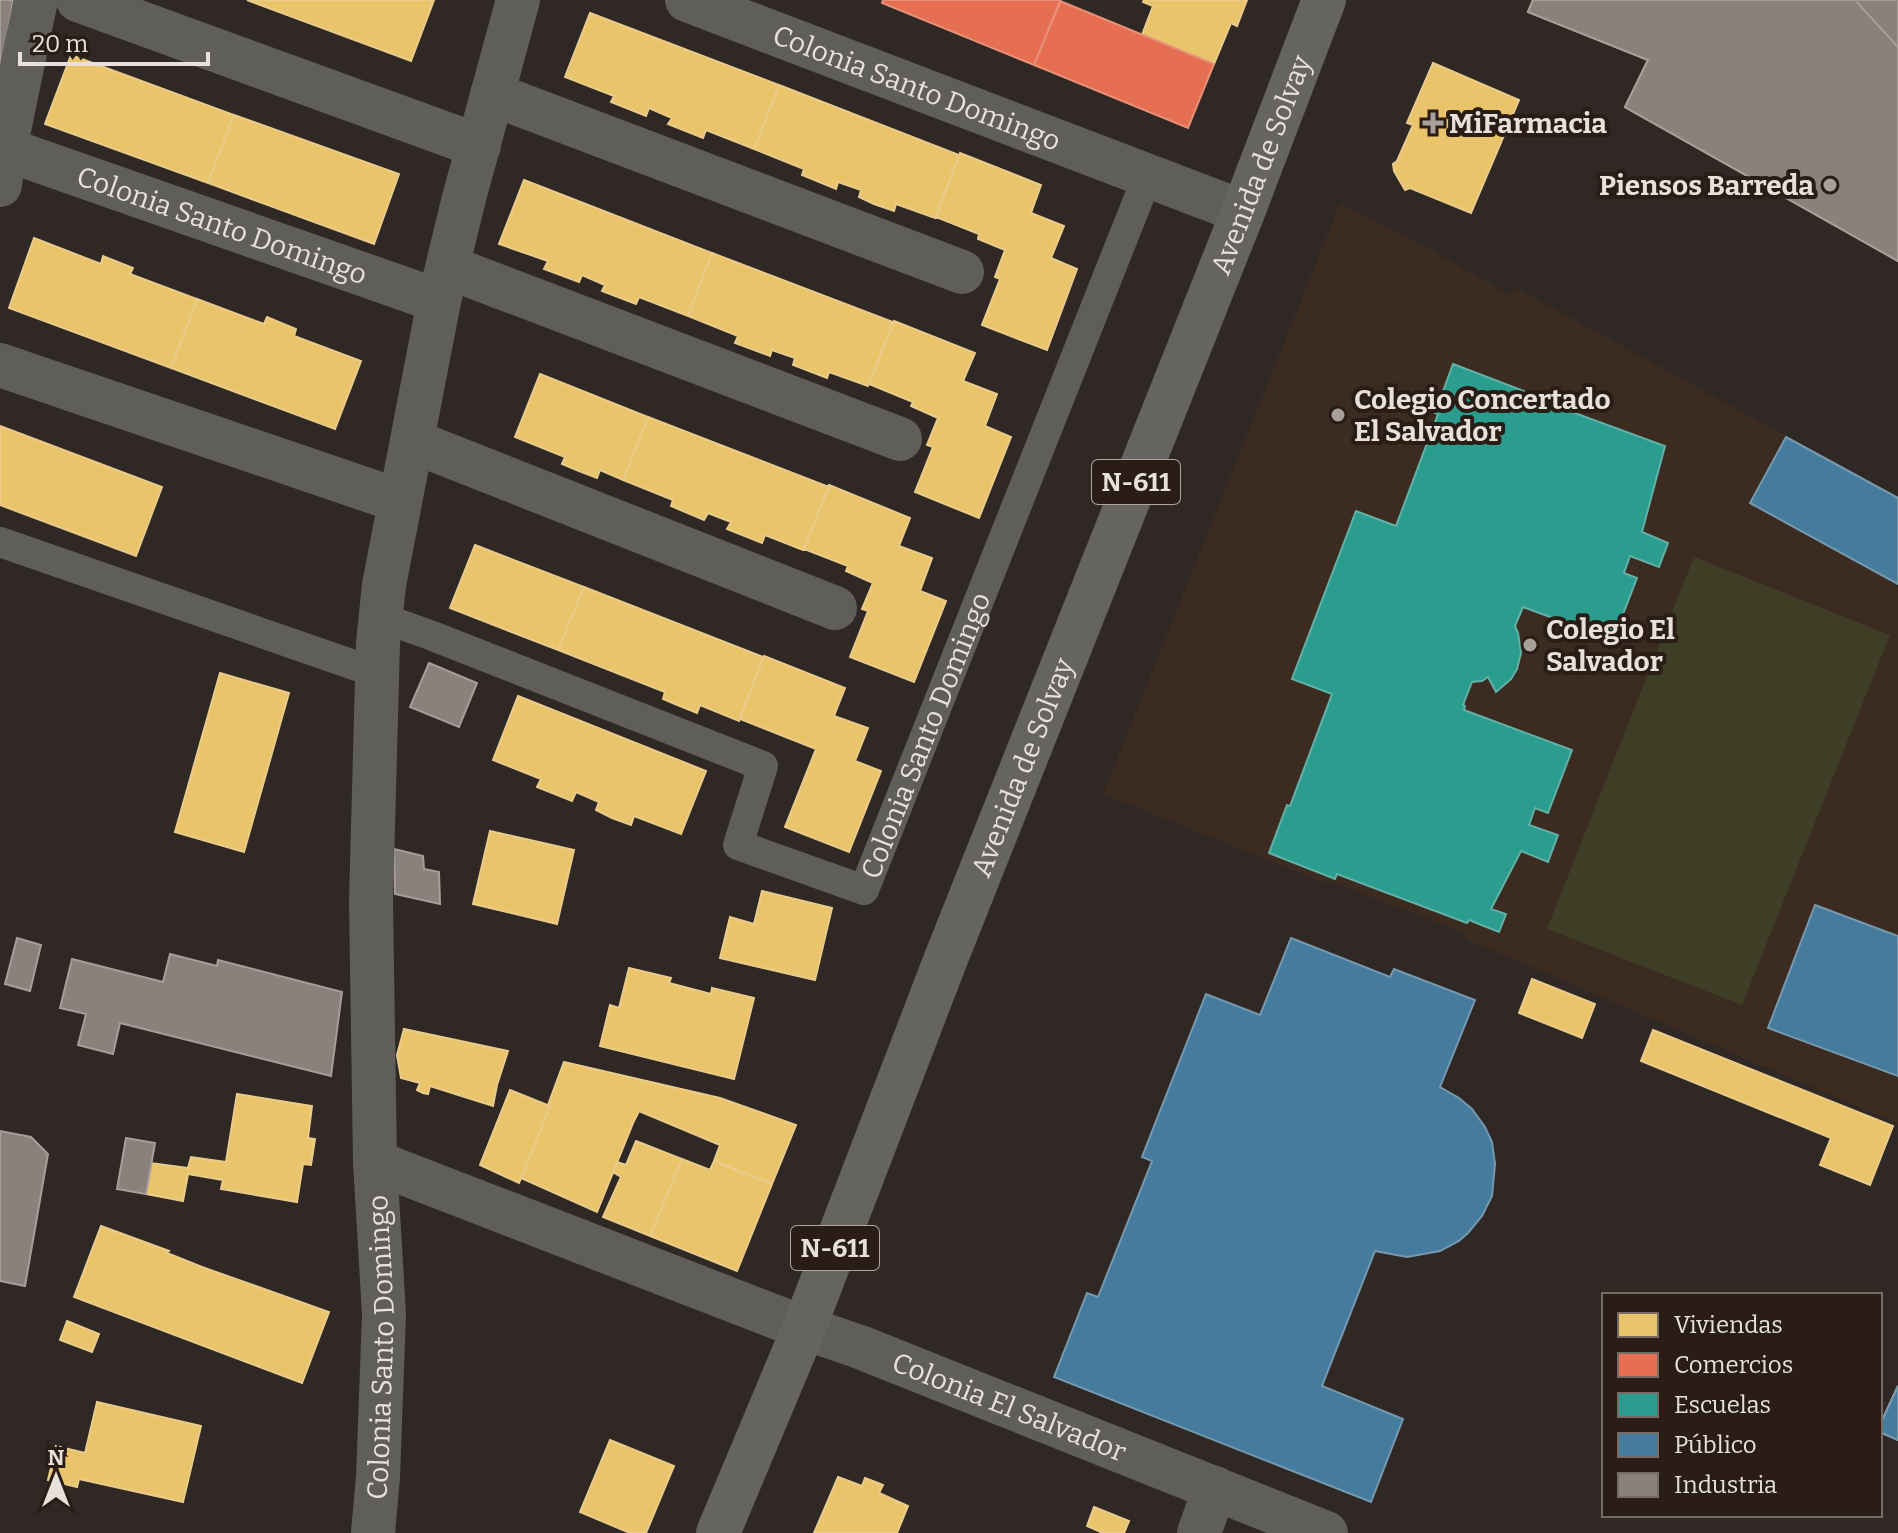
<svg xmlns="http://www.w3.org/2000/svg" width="1898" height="1533" font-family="Bitter,serif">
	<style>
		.built { fill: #3b2b21 }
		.green { fill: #3e3e27 }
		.homes { fill: #e9c46a; stroke: #e9cc8c; stroke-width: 2 }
		.shops { fill: #e76f51; stroke: #e8917a; stroke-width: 2 }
		.schools { fill: #2a9d8f; stroke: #63b1a6; stroke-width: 2 }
		.public { fill: #457b9d; stroke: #7699b0; stroke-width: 2 }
		.industry { fill: #8a817c; stroke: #a69e98; stroke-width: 2 }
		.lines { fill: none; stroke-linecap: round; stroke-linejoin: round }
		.lane { stroke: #5f5e5b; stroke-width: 30 }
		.street { stroke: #5f5e5b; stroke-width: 44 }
		.highway { stroke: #666460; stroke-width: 44 }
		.poi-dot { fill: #a8a09b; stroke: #291d16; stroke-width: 3 }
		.labels { text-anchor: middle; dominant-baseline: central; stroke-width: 8; stroke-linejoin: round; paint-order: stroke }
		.shield { fill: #291d16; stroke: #afa6a0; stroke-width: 2 }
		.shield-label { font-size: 26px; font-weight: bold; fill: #e9e0db }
		.street-label { font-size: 28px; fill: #e9e0db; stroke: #291d16 }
		.poi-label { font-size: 28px; font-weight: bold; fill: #e9e0db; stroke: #291d16; text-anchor: start }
	</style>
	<rect width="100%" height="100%" fill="#2f2824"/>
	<!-- built -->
	<path class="built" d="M 1340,203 L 1428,248 L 1511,295 L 1515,287 L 1898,497 L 1898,1124 L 1466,939 L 1464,933 L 1327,880 L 1325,883 L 1103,794 Z"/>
	<!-- green -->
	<path class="green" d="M 1694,557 L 1890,635 L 1742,1005 L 1547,929 Z"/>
	<!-- homes -->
	<path class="homes" d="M 247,0 L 434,0 L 411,61 Z
		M 1144,0 L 1247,0 L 1237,26 L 1231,23 L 1214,64 L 1142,35 L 1153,6 L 1143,2 Z
		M 590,13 L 779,85 L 754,149 L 706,130 L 703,138 L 668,124 L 672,118 L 649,108 L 646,116 L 611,102 L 614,96 L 565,77 Z
		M 71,55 L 234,115 L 208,183 L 45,124 Z
		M 1433,63 L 1519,100 L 1471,213 L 1410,188 L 1405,190 L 1394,171 L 1393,164 L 1397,161 L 1413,125 L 1407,123 Z
		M 779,85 L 959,155 L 935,218 L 896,204 L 894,211 L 874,204 L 859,197 L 861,190 L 838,182 L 836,189 L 802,175 L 804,169 L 754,149 Z
		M 234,115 L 399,174 L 374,244 L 208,183 Z
		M 960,153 L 1041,185 L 1031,213 L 1064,226 L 1051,258 L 1077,269 L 1047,350 L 982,325 L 1000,279 L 995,277 L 1005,250 L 978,239 L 979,234 L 936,217 Z
		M 524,180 L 712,253 L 688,316 L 639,297 L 636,304 L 602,291 L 605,285 L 582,275 L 579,282 L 544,269 L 548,261 L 499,244 Z
		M 34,238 L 101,264 L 103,256 L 133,268 L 130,274 L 197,299 L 171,368 L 9,308 Z
		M 712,253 L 893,322 L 868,386 L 829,372 L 827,378 L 793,365 L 795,358 L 772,350 L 770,356 L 735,343 L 738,336 L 688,316 Z
		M 197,299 L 264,324 L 267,317 L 296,329 L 294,336 L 361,361 L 335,429 L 171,368 Z
		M 894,321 L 975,353 L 963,381 L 997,394 L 985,426 L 1011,437 L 979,518 L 915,492 L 933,447 L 927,445 L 938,418 L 911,406 L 913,402 L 869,384 Z
		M 540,374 L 648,417 L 623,480 L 600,470 L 597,478 L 579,471 L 562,464 L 565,457 L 515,437 Z
		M 648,417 L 829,487 L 803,550 L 765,535 L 762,543 L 727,529 L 731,522 L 708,513 L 704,520 L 671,506 L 673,500 L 623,480 Z
		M 0,426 L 162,487 L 136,556 L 0,505 Z
		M 829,485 L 910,518 L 899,546 L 932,558 L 920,591 L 946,601 L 914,682 L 850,657 L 868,611 L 862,609 L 873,583 L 846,571 L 848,566 L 804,549 Z
		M 475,545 L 584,587 L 558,650 L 450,608 Z
		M 584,587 L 763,657 L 739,721 L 700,705 L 697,713 L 675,704 L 663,699 L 665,692 L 558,650 Z
		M 764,656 L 845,688 L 834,716 L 868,728 L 855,761 L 881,771 L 849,852 L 785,827 L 816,749 L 740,719 Z
		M 220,673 L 289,693 L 244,852 L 175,832 Z
		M 518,696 L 706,771 L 681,834 L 634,816 L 631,825 L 612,818 L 596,810 L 599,802 L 576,792 L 572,801 L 537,787 L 541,779 L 493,760 Z
		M 490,831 L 574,850 L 557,924 L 473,904 Z
		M 762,891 L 832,908 L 815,980 L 720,958 L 730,917 L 754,924 Z
		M 629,968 L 671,978 L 669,983 L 711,994 L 712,988 L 754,998 L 734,1079 L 600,1046 L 610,1005 L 619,1008 Z
		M 1532,979 L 1595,1004 L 1582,1038 L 1519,1013 Z
		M 404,1029 L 508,1051 L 497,1085 L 493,1106 L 430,1086 L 428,1094 L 423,1093 L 417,1090 L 420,1083 L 401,1078 L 397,1055 Z
		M 1653,1030 L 1893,1126 L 1870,1185 L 1820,1165 L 1831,1138 L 1641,1061 Z
		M 564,1062 L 720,1098 L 796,1125 L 772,1184 L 714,1161 L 720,1145 L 639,1111 L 633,1123 L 597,1212 L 521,1178 L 550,1106 L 548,1105 Z
		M 510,1090 L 550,1106 L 519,1183 L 480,1165 Z
		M 237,1094 L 312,1106 L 308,1138 L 315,1139 L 311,1165 L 303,1164 L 297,1202 L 221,1189 L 223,1180 L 188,1174 L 183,1201 L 146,1194 L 151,1163 L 188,1168 L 191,1157 L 226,1162 Z
		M 636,1141 L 682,1159 L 650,1236 L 603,1217 L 621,1177 L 613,1172 L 617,1162 L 626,1165 Z
		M 682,1159 L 710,1170 L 714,1161 L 772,1184 L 737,1271 L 650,1236 Z
		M 101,1226 L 169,1251 L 167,1253 L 202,1267 L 329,1312 L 302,1383 L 74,1297 Z
		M 67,1321 L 99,1334 L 92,1352 L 60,1340 Z
		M 1898,1386 L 1898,1440 L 1880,1432 L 1880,1425 Z
		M 97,1402 L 201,1426 L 183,1502 L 79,1479 L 77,1487 L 48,1480 L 56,1446 L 85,1453 Z
		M 610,1440 L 674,1466 L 646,1533 L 630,1533 L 580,1512 Z
		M 838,1477 L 862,1486 L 865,1478 L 878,1483 L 883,1485 L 879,1493 L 908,1506 L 897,1533 L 814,1533 Z
		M 1094,1507 L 1129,1521 L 1124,1533 L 1103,1533 L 1087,1526 Z"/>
	<!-- shops -->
	<path class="shops" d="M 883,0 L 1061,0 L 1034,65 L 882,3 Z
		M 1533,0 L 1855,0 L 1898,47 L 1898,261 L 1625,107 L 1648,60 L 1528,12 Z
		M 1060,1 L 1214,64 L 1188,128 L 1034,65 Z"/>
	<!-- schools -->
	<path class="schools" d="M 1453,364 L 1524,391 L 1523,394 L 1665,446 L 1642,532 L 1668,543 L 1659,567 L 1630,556 L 1624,573 L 1637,578 L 1613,640 L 1523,607 L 1515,626 L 1518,633 L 1521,653 L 1517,669 L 1511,679 L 1496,692 L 1488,677 L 1482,681 L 1472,682 L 1463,705 L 1465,706 L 1464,710 L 1572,750 L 1548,813 L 1535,808 L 1529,825 L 1558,835 L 1548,862 L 1521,851 L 1491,909 L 1506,914 L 1499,932 L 1469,920 L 1467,923 L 1337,874 L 1335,879 L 1269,853 L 1287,805 L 1290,806 L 1332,694 L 1292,679 L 1356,511 L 1396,526 L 1438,414 L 1435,413 Z"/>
	<!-- public -->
	<path class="public" d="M 1786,437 L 1898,498 L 1898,584 L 1750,503 Z
		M 1815,905 L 1898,936 L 1898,1076 L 1768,1028 Z
		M 1291,938 L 1390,977 L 1394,969 L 1475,1000 L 1440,1087 L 1459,1098 L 1472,1109 L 1485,1127 L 1492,1142 L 1495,1164 L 1492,1196 L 1482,1216 L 1468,1233 L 1459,1241 L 1440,1251 L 1407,1257 L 1375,1251 L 1322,1386 L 1403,1419 L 1371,1502 L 1054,1377 L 1087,1293 L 1098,1297 L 1152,1161 L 1142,1157 L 1206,994 L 1260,1015 Z
		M 1898,1386 L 1898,1440 L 1880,1432 L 1880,1425 Z"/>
	<!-- industry -->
	<path class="industry" d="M 0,0 L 13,0 L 0,79 Z
		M 1533,0 L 1855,0 L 1898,47 L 1898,261 L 1625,107 L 1648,60 L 1528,12 Z
		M 1855,0 L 1898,0 L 1898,47 Z
		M 429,663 L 477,683 L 459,727 L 410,707 Z
		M 394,849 L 423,856 L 424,869 L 439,872 L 440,904 L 395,894 Z
		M 17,938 L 41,945 L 30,991 L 5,984 Z
		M 170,954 L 217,966 L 218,960 L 342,992 L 331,1076 L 120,1023 L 113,1054 L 78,1045 L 86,1014 L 60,1008 L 72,959 L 163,982 Z
		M 0,1131 L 31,1137 L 48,1154 L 25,1286 L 0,1281 Z
		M 126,1138 L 155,1143 L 146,1194 L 117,1189 Z"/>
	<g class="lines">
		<!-- lane -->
		<g class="lane">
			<path d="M 0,542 L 377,673"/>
			<path id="s1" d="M 380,617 L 430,635 L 763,766 L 738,845 L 864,890 L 1148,175"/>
		</g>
		<!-- street -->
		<g class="street">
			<path d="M 78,0 L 479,146"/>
			<path id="s2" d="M 687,0 L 1243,212"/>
			<path d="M 492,94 L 962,272"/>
			<path id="s3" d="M 5,149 L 439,301"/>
			<path d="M 0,185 L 5,149 L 36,0"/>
			<path d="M 448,267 L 900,439"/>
			<path d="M 0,365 L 400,501"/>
			<path d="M 412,441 L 835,608"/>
			<path id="s4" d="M 375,1162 L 804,1328 L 860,1347 L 1326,1533"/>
			<path id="s5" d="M 373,1533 L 378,1477 L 384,1314 L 375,1162 L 371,901 L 378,643 L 384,585 L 439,301 L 464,198 L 518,0"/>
			<path d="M 1199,1533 L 1215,1488"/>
		</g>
		<!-- highway -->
		<path class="highway" id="s6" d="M 718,1533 L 804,1328 L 945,961 L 1243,212 L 1324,0"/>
	</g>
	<!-- markers -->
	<g class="poi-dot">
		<path d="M1429 111h8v8h8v8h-8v8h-8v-8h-8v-8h8z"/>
		<circle cx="1830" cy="185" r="8"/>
		<circle cx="1338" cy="415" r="8"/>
		<circle cx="1530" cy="645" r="8"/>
	</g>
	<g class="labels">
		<!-- shield labels -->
		<g class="shield">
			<rect x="1092" y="460" width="88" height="44" rx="6"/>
			<rect x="791" y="1226" width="88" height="44" rx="6"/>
		</g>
		<g class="shield-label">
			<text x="1136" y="482">N-611</text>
			<text x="835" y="1248">N-611</text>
		</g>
		<!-- street labels -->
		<g class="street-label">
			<text stroke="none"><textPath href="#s2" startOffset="246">Colonia Santo Domingo</textPath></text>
			<text stroke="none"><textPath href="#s6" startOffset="1472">Avenida de Solvay</textPath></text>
			<text stroke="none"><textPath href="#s3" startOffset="230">Colonia Santo Domingo</textPath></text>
			<text stroke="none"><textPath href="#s1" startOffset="794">Colonia Santo Domingo</textPath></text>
			<text stroke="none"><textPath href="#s6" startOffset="824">Avenida de Solvay</textPath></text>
			<text stroke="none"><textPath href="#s5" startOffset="186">Colonia Santo Domingo</textPath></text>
			<text stroke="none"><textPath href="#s4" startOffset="680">Colonia El Salvador</textPath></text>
		</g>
		<!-- poi labels -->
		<g class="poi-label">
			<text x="1449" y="123">MiFarmacia</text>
			<text x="1814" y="185" text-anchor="end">Piensos Barreda</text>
			<text x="1354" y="399">Colegio Concertado<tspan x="1354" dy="32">El Salvador</tspan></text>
			<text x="1546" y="629">Colegio El<tspan x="1546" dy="32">Salvador</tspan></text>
		</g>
	</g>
	<!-- legend -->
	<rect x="1602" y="1293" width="280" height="224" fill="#291d16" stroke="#766b65" stroke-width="2"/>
	<rect x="1618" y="1313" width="40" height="24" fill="#e9c46a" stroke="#766b65" stroke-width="2"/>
	<text x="1674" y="1333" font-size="24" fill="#e9e0db">Viviendas</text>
	<rect x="1618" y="1353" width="40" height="24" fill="#e76f51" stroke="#766b65" stroke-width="2"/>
	<text x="1674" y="1373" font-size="24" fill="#e9e0db">Comercios</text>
	<rect x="1618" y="1393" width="40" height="24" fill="#2a9d8f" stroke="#766b65" stroke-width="2"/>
	<text x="1674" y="1413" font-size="24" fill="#e9e0db">Escuelas</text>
	<rect x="1618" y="1433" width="40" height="24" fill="#457b9d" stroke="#766b65" stroke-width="2"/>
	<text x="1674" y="1453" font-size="24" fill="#e9e0db">Público</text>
	<rect x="1618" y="1473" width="40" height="24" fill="#8a817c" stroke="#766b65" stroke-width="2"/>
	<text x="1674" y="1493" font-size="24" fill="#e9e0db">Industria</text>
	<!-- north arrow -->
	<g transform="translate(56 1477)" stroke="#291d16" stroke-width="6" paint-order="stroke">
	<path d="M0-6L14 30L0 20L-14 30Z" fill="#e9e0db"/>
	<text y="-12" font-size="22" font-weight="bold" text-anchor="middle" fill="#e9e0db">N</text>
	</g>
	<!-- scale -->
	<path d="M20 52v12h188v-12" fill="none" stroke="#e9e0db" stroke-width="4"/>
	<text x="32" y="52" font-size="24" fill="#e9e0db" stroke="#291d16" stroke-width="6" paint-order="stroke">20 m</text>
</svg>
